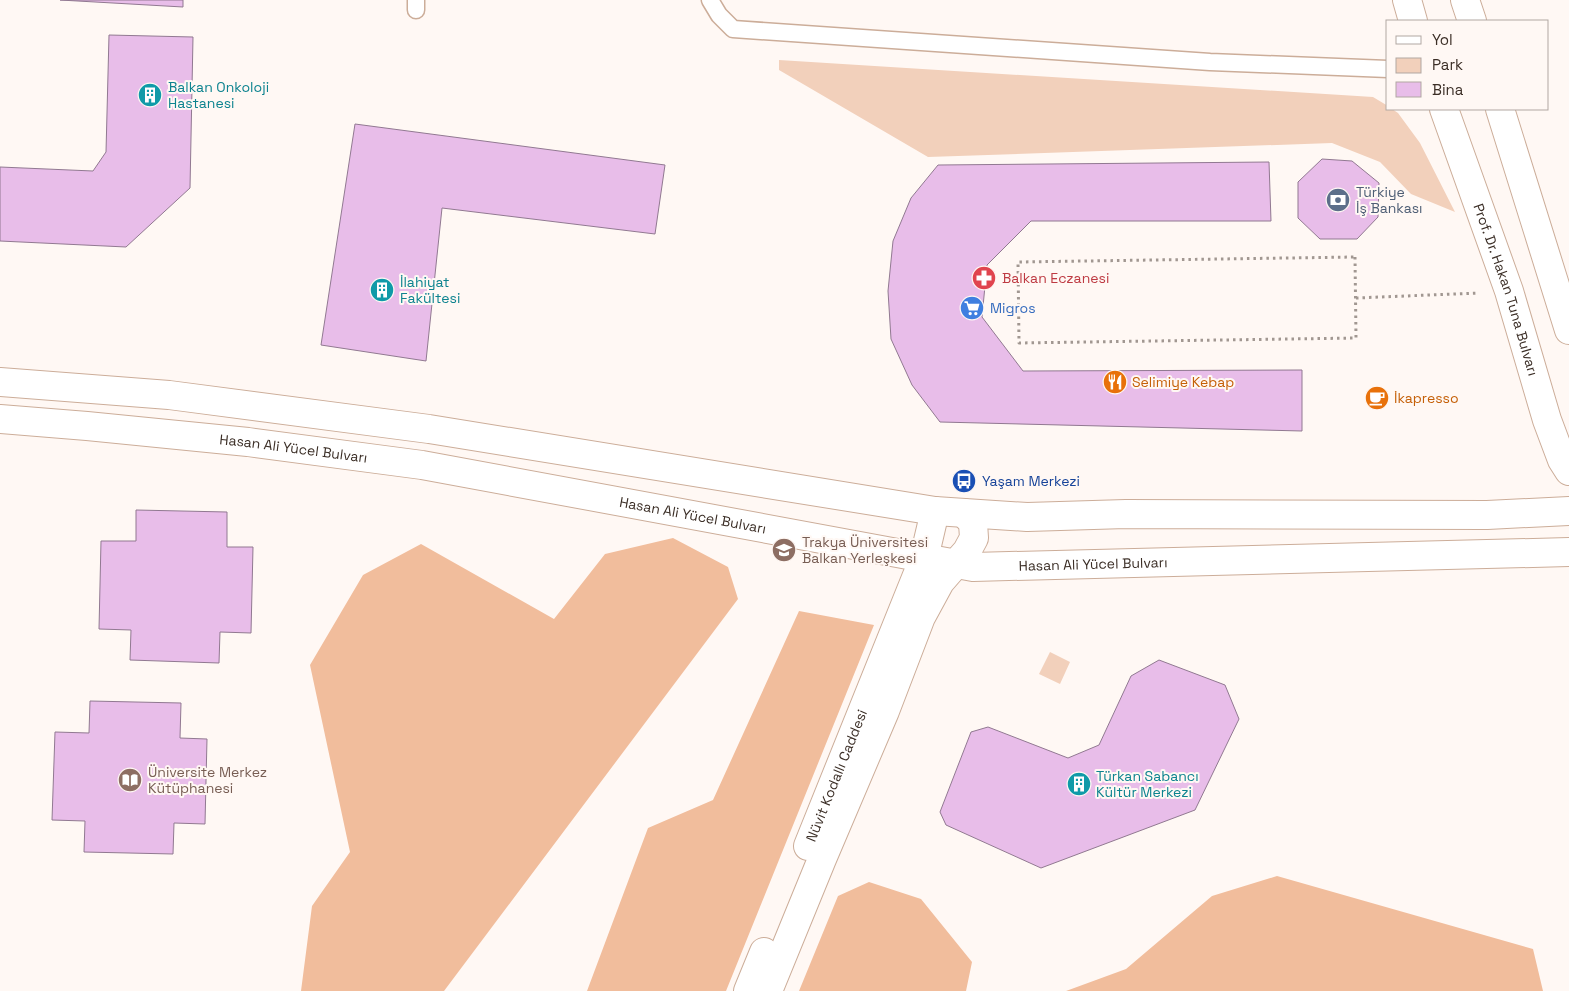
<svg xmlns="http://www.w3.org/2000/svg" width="1569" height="991" font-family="'Space Grotesk',sans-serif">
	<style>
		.green { fill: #f2d0bb }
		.forest { fill: #f1bd9c }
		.building { fill: #e8bde9; stroke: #917991 }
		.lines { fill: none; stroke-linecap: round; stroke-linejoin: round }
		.service-casing { stroke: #ccad99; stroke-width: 19 }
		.minor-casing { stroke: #ccad99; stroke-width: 30 }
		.path { stroke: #a19791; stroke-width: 3; stroke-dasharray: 2.5 4; stroke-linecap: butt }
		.service { stroke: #fff; stroke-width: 16 }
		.minor { stroke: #fff; stroke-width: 28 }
		.labels { text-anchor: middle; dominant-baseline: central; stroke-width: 4; stroke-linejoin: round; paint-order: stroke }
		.culture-label { font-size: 14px; fill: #0d838f; stroke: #fff8f4; text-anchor: start }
		.service-label { font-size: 14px; fill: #4e5e75; stroke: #fff8f4; text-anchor: start }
		.health-label { font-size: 14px; fill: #be3a42; stroke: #fff8f4; text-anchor: start }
		.street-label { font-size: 14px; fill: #3b2e26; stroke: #fff8f4 }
		.shop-label { font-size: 14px; fill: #366cbe; stroke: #fff8f4; text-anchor: start }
		.food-label { font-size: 14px; fill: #c56008; stroke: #fff8f4; text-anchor: start }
		.transit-label { font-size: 14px; fill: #164399; stroke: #fff8f4; text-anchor: start }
		.education-label { font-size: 14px; fill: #785e54; stroke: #fff8f4; text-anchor: start }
	</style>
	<rect width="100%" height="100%" fill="#fff8f4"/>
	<!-- green -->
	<path class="green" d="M 779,60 L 1373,97 L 1388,106 L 1388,109 L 1392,109 L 1398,113 L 1420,143 L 1455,212 L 1411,194 L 1380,162 L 1332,143 L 928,157 L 779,70 Z
		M 1050,652 L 1070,662 L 1060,684 L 1039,674 Z"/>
	<!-- forest -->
	<path class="forest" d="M 673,538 L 728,567 L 738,599 L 444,991 L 301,991 L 312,906 L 350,852 L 310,665 L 363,575 L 421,544 L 554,619 L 605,554 Z
		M 799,611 L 874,625 L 726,991 L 587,991 L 648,828 L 713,800 Z
		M 1277,876 L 1533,949 L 1543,991 L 1066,991 L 1126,969 L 1212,896 Z
		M 869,882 L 921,899 L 972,962 L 966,991 L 799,991 L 838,896 Z"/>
	<!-- building -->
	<path class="building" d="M 60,0 L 183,0 L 183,7 Z
		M 109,35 L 193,37 L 190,188 L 126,247 L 0,241 L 0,167 L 93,171 L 106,152 Z
		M 355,124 L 665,165 L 655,234 L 442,208 L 426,361 L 321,345 Z
		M 1322,159 L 1352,161 L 1379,183 L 1378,217 L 1357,239 L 1320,239 L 1298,218 L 1298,182 Z
		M 1269,162 L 1271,221 L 1031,221 L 987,265 L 982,317 L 1023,371 L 1302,370 L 1302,431 L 940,422 L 912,385 L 891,339 L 888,291 L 893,241 L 911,198 L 938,165 Z
		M 136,510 L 227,512 L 227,547 L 253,547 L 251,633 L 220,632 L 219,663 L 130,660 L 131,630 L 99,629 L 101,541 L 136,541 Z
		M 1159,660 L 1225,685 L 1239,719 L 1195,810 L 1041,868 L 946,825 L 940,812 L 971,732 L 988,727 L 1068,758 L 1099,745 L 1131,676 Z
		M 90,701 L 181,703 L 180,738 L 207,739 L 205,824 L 174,823 L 173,854 L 84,852 L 85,821 L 52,820 L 55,732 L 89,733 Z"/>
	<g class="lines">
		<!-- service casing -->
		<g class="service-casing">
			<path id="service" d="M 710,0 L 719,15 L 733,29 L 1210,62 L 1388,69
				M 416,10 L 416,0"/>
		</g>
		<!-- minor casing -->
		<g class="minor-casing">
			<g id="minor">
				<path d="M 1407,0 L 1413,21"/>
				<path d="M 1465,0 L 1472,21"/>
				<path id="s1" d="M 1444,109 L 1509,291 L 1547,420 L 1562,460 L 1569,471"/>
				<path d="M 1500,109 L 1569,330"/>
				<path d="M 0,382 L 169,395 L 429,429 L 935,511 L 1027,517 L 1126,514 L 1487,515 L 1569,511"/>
				<path id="s2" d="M 0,419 L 87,426 L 248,442 L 422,465 L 973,567 L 1569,552"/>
				<path id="s3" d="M 808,846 L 924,558 L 935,511"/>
				<path d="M 748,991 L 764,952"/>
				<path d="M 768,991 L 822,859 L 885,711 L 921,617 L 940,582 L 967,551 L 974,538 L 973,523 L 964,513"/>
			</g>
		</g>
		<!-- path -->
		<path class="path" d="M 1355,257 L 1356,338 L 1019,343 L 1018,262 Z
			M 1356,298 L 1479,293"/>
		<!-- service -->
		<use href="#service" class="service"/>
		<!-- minor -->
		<use href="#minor" class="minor"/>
	</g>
	<!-- icons -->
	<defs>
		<g id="building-disc" transform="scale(1.25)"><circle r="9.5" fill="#0f9aa8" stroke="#fff8f4"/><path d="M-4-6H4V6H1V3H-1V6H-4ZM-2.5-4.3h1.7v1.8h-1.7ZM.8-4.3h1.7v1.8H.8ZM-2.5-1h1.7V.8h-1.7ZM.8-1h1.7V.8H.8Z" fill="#fff"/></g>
		<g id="bank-disc" transform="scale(1.25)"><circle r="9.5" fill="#5c6f8a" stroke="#fff8f4"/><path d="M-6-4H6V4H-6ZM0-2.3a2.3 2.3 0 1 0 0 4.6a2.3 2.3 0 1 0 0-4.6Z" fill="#fff"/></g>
		<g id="pharmacy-disc" transform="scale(1.25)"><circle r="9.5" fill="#e0444e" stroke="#fff8f4"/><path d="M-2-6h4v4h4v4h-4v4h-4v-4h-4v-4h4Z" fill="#fff"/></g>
		<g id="supermarket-disc" transform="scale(1.25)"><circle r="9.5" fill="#3f7fe0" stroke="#fff8f4"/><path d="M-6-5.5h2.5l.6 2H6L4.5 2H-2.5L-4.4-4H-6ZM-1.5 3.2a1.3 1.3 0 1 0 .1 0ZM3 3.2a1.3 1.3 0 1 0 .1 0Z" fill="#fff"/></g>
		<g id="restaurant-disc" transform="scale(1.25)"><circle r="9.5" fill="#e8710a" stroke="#fff8f4"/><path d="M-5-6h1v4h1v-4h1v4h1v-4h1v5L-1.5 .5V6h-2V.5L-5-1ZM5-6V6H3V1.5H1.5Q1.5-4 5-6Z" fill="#fff"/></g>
		<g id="cafe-disc" transform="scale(1.25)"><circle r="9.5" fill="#e8710a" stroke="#fff8f4"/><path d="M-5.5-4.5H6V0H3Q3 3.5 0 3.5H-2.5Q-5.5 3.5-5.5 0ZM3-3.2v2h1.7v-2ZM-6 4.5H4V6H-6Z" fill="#fff"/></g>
		<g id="bus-disc" transform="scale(1.25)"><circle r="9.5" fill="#1a4fb4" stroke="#fff8f4"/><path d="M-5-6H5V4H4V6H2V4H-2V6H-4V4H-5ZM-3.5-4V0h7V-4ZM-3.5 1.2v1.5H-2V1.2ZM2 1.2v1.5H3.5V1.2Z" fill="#fff"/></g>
		<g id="university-disc" transform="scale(1.25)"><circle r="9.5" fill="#8d6e63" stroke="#fff8f4"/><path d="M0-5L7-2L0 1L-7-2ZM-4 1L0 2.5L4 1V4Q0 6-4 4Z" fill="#fff"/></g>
		<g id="library-disc" transform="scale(1.25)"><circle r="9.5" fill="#8d6e63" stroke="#fff8f4"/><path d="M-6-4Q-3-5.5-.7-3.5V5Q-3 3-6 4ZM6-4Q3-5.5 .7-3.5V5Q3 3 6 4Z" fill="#fff"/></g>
	</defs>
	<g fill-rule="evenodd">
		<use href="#building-disc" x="150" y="95"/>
		<use href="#bank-disc" x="1338" y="200"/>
		<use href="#pharmacy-disc" x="984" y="278"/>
		<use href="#building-disc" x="382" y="290"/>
		<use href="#supermarket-disc" x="972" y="308"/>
		<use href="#restaurant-disc" x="1115" y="382"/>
		<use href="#cafe-disc" x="1377" y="398"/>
		<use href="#bus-disc" x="964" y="481"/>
		<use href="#university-disc" x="784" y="550"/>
		<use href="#library-disc" x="130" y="780"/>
		<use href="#building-disc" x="1079" y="784"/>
	</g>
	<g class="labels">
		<!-- culture labels -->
		<g class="culture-label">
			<text x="168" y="87">Balkan Onkoloji<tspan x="168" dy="16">Hastanesi</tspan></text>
			<text x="400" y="282">İlahiyat<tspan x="400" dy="16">Fakültesi</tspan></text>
			<text x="1096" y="776">Türkan Sabancı<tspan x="1096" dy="16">Kültür Merkezi</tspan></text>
		</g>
		<!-- service labels -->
		<g class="service-label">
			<text x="1356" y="192">Türkiye<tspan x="1356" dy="16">İş Bankası</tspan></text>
		</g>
		<!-- health labels -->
		<g class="health-label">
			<text x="1002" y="278">Balkan Eczanesi</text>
		</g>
		<!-- street labels -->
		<g class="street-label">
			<text stroke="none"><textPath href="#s1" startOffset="191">Prof. Dr. Hakan Tuna Bulvarı</textPath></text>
			<text stroke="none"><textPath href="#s2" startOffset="295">Hasan Ali Yücel Bulvarı</textPath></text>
			<text stroke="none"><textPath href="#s2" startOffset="700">Hasan Ali Yücel Bulvarı</textPath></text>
			<text stroke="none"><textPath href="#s2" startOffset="1105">Hasan Ali Yücel Bulvarı</textPath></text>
			<text stroke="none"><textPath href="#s3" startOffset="76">Nüvit Kodallı Caddesi</textPath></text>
		</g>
		<!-- shop labels -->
		<g class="shop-label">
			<text x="990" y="308">Migros</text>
		</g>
		<!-- food labels -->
		<g class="food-label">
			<text x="1132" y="382">Selimiye Kebap</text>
			<text x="1394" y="398">İkapresso</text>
		</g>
		<!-- transit labels -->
		<g class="transit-label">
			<text x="982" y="481">Yaşam Merkezi</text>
		</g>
		<!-- education labels -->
		<g class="education-label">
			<text x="802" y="542">Trakya Üniversitesi<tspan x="802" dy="16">Balkan Yerleşkesi</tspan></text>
			<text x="148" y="772">Üniversite Merkez<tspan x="148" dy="16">Kütüphanesi</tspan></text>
		</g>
	</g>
	<!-- legend -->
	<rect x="1386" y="20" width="162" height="90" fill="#fff8f4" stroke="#b1a7a2"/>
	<rect x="1396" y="36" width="25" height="8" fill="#ffffff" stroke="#b1a7a2"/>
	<text x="1432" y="45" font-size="15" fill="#3b2e26">Yol</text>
	<rect x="1396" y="58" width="25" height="15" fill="#f2d0bb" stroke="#b1a7a2"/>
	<text x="1432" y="70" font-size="15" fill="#3b2e26">Park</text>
	<rect x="1396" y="82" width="25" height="15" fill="#e8bde9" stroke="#b1a7a2"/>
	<text x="1432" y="95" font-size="15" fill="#3b2e26">Bina</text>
</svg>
